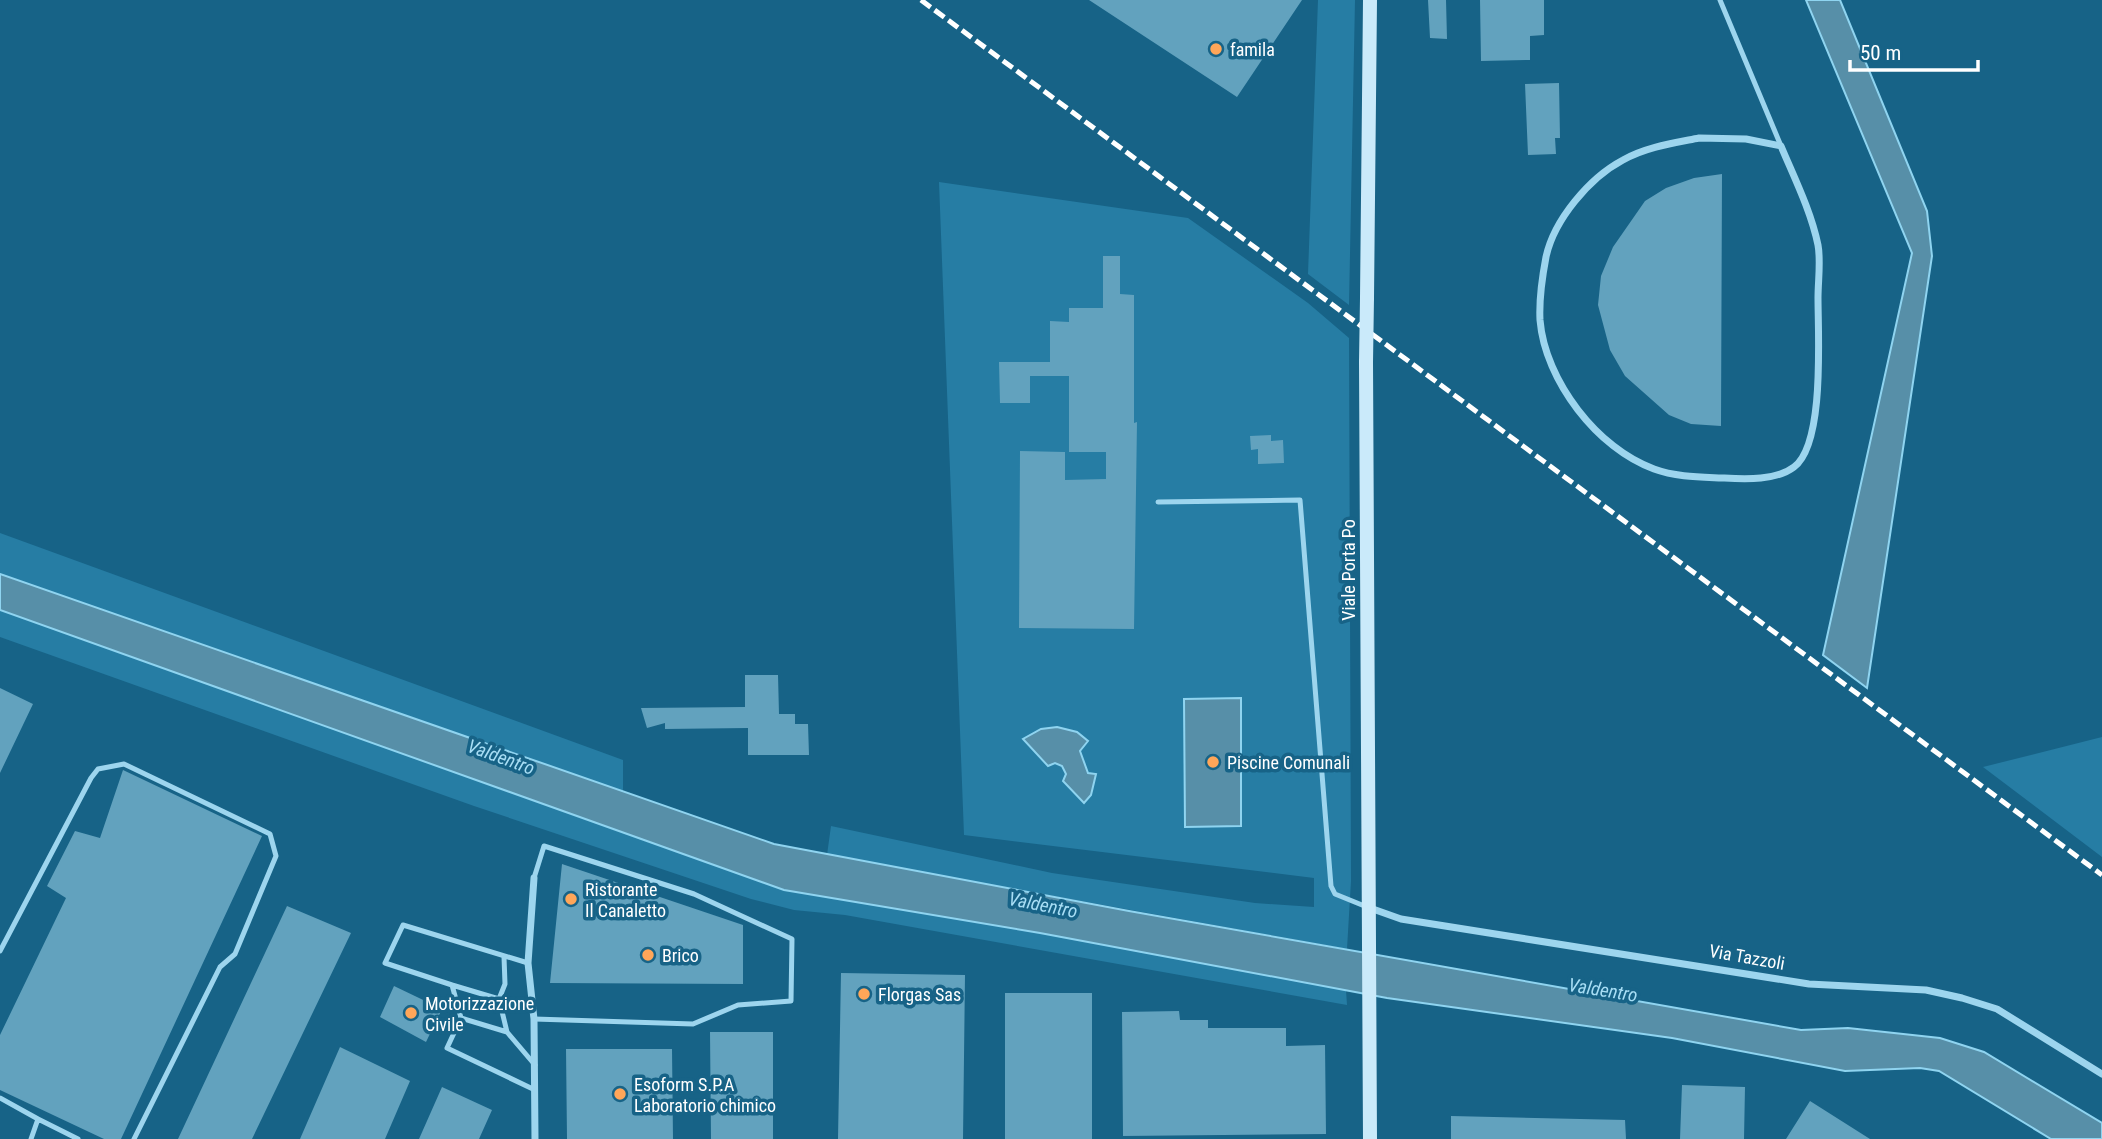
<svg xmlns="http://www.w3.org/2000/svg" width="2102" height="1139" font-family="'Roboto Condensed',sans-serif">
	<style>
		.green { fill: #267da4 }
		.water { fill: #578fa8; stroke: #8fd4f0; stroke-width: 2 }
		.building { fill: #62a2be }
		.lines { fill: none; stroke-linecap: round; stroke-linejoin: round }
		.service { stroke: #9dd5ee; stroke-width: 5 }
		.minor { stroke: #9dd5ee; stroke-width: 7 }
		.secondary { stroke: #caeafa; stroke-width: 14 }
		.rail { stroke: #fff; stroke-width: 5; stroke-dasharray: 12 5; stroke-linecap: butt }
		.secondary-bridge { stroke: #caeafa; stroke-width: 14 }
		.poi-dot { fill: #ffa659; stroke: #176387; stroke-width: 2.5 }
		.labels { text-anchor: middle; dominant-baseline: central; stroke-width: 7; stroke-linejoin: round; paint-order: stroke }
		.poi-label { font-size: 18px; fill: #fff; stroke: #176387; text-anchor: start }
		.street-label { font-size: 18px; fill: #fff; stroke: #176387 }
		.water-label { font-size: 19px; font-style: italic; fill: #a8def5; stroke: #176387 }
	</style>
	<rect width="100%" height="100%" fill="#176387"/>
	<!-- green -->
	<path class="green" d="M 1318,0 L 1355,0 L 1349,305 L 1308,274 Z
		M 939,182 L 1188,218 L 1308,303 L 1349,338 L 1351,881 L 1347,949 L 827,855 L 831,826 L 1052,873 L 1255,903 L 1314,907 L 1314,878 L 964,835 Z
		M 0,533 L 623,760 L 623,792 L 0,574 Z
		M 0,610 L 784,890 L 1040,933 L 1346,990 L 1347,1005 L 845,915 L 794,910 L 751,899 L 474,806 L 0,637 Z
		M 2102,737 L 2102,857 L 1983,767 Z"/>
	<!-- water -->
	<path class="water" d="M 1806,0 L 1840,0 L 1927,211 L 1932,256 L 1867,688 L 1823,655 L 1912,253 Z
		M 0,574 L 774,844 L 1129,911 L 1801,1030 L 1848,1028 L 1940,1038 L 1984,1052 L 2102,1123 L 2102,1139 L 2051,1139 L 1939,1071 L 1920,1068 L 1845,1071 L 1672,1038 L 1387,998 L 1040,933 L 784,890 L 0,610 Z
		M 1241,698 L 1241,826 L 1185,827 L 1184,699 Z
		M 1057,727 L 1077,732 L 1088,741 L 1080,751 L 1088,773 L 1096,774 L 1091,795 L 1084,803 L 1063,781 L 1066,774 L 1062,766 L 1055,763 L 1048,766 L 1023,739 L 1041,729 Z"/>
	<!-- building -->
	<path class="building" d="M 1089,0 L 1302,0 L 1237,97 Z
		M 1428,0 L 1446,0 L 1447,39 L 1430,38 Z
		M 1480,0 L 1544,0 L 1544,35 L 1530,36 L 1530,60 L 1481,61 Z
		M 1559,83 L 1560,138 L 1555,138 L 1556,154 L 1528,155 L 1525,84 Z
		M 1722,174 L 1721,426 L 1691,424 L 1669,415 L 1625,376 L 1610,350 L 1598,305 L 1601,276 L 1613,247 L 1645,201 L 1666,188 L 1694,178 Z
		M 1103,256 L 1120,256 L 1120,294 L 1134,295 L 1134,423 L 1137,422 L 1134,629 L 1019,628 L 1020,451 L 1065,452 L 1065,480 L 1106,479 L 1106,452 L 1069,452 L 1069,376 L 1030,376 L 1030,403 L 1000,403 L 999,362 L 1050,362 L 1050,321 L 1069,322 L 1069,308 L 1103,308 Z
		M 1271,435 L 1271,441 L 1283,440 L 1284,463 L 1258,464 L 1258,449 L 1251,450 L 1250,436 Z
		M 745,675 L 778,675 L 779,714 L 795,714 L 795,724 L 808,724 L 809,755 L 748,755 L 748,728 L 665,729 L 665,723 L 647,728 L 641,708 L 745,707 Z
		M 0,688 L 33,704 L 0,773 Z
		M 123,770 L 262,836 L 121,1139 L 104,1139 L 0,1090 L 0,1035 L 66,898 L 47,886 L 75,831 L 100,838 Z
		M 562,864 L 743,925 L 743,984 L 550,983 Z
		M 287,906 L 351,933 L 252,1139 L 178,1139 Z
		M 841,973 L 965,975 L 963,1139 L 838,1139 Z
		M 394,986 L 442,1009 L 426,1042 L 380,1017 Z
		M 1005,993 L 1092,993 L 1092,1139 L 1005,1139 Z
		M 1179,1011 L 1180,1020 L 1208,1020 L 1208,1028 L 1286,1028 L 1286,1046 L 1325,1045 L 1326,1134 L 1123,1136 L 1122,1012 Z
		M 710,1032 L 773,1032 L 773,1139 L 711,1139 Z
		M 340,1047 L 410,1081 L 385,1139 L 300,1139 Z
		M 566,1049 L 672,1049 L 673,1139 L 567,1139 Z
		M 1682,1085 L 1745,1087 L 1744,1139 L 1680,1139 Z
		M 442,1087 L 492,1110 L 479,1139 L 419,1139 Z
		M 1810,1101 L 1870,1139 L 1786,1139 Z
		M 1451,1116 L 1625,1120 L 1626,1139 L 1451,1139 Z"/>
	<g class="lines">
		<!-- service -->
		<path class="service" d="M 1720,0 L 1781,146
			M 1158,502 L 1300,500 L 1331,886 L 1335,894 L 1367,907
			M 534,878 L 544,846 L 694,894 L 792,939 L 791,1001 L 738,1005 L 693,1024 L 534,1019
			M 0,951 L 91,778 L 98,769 L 124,764 L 270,834 L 276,856 L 235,954 L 220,967 L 134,1139
			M 528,963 L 403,925 L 385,963 L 452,985 L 461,1018 L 447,1048 L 535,1090
			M 452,985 L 499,999 L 507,1032
			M 499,999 L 505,984 L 504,957
			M 461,1018 L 507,1032 L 535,1065
			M 0,1098 L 38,1119
			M 31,1139 L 38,1119 L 78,1139"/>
		<!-- minor -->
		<path class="minor" d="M 1699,138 L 1746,139 L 1781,146 C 1794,177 1811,211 1818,245 C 1821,261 1818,281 1818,298 C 1818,335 1825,444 1794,467 C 1776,481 1744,479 1722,478 C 1700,477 1676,477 1654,469 C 1598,449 1545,381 1540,320 C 1539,300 1542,278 1546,257 C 1554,220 1589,178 1623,160 C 1646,147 1674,143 1699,138 Z
			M 534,878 L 528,963 L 534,1019 L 535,1139
			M 1370,908 L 1401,919 L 1809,984 L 1926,990 L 1962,998 L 1997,1009 L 2102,1074"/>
		<!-- secondary -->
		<path class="secondary" d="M 1367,298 L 1370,0
			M 1366,362 L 1370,1139"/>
		<!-- rail -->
		<path class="rail" d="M 921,0 L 2102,875"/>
		<!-- secondary-bridge -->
		<path class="secondary-bridge" d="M 1366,362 L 1367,298"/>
	</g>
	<!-- markers -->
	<g class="poi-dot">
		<circle cx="1216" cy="49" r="7"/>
		<circle cx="1213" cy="762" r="7"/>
		<circle cx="571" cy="899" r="7"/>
		<circle cx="648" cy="955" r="7"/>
		<circle cx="864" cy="994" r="7"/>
		<circle cx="411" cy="1013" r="7"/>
		<circle cx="620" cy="1094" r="7"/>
	</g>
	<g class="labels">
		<!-- poi labels -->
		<g class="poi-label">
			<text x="1230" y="49">famila</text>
			<text x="1227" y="762">Piscine Comunali</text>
			<text x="585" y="889">Ristorante<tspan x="585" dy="21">Il Canaletto</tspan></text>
			<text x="662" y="955">Brico</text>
			<text x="878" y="994">Florgas Sas</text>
			<text x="425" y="1003">Motorizzazione<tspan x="425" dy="21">Civile</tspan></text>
			<text x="634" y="1084">Esoform S.P.A<tspan x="634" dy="21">Laboratorio chimico</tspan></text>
		</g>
		<!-- street labels -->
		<g class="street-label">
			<text transform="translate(1348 570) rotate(-90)">Viale Porta Po</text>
			<text transform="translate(1747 957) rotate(10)">Via Tazzoli</text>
		</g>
		<!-- water labels -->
		<g class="water-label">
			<text transform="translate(501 757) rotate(20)">Valdentro</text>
			<text transform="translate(1043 905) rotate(11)">Valdentro</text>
			<text transform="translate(1603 990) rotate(9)">Valdentro</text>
		</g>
	</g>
	<!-- scale -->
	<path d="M1850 60v10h128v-10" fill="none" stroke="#ffffff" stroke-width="3.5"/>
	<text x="1860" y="60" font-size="21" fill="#ffffff" stroke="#176387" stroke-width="5" paint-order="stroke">50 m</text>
</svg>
